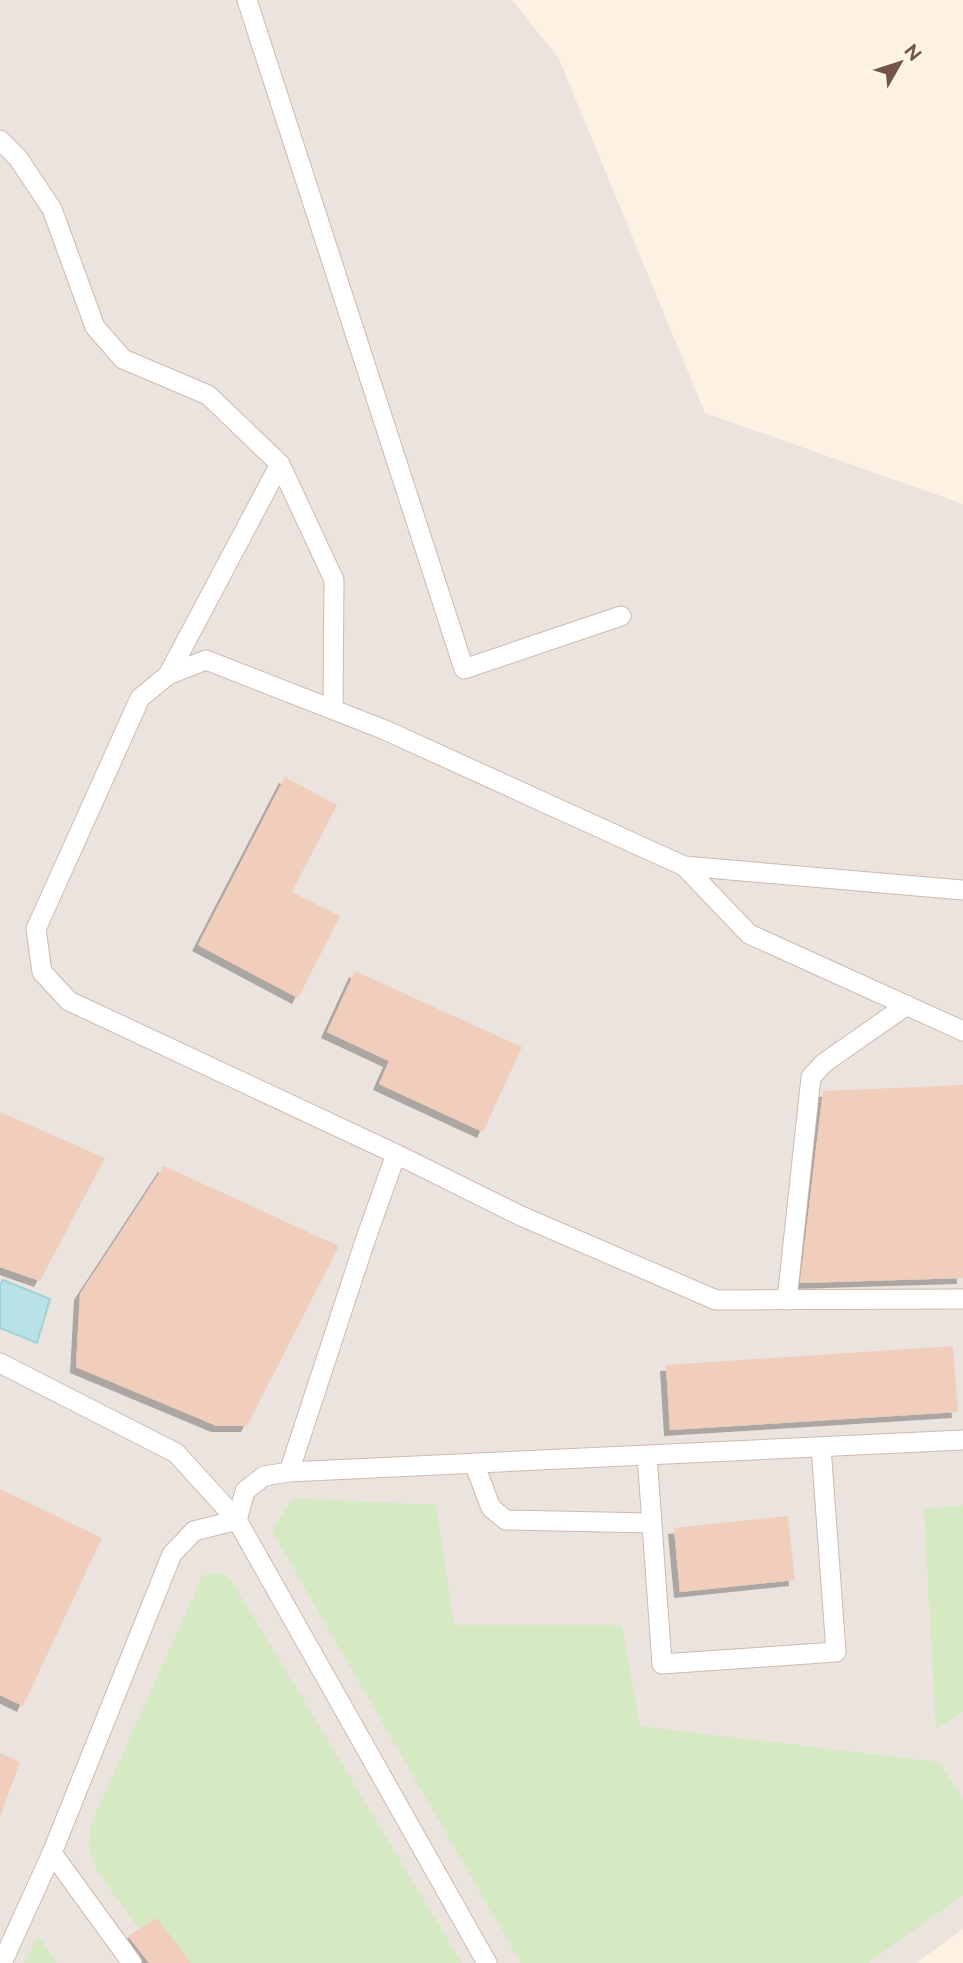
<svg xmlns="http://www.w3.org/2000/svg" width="963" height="1963" font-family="Raleway,sans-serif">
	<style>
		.industrial { fill: #ebe3de }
		.green { fill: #d5e9c2 }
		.water { fill: #b8e2e5; stroke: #9ed3d7; stroke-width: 2 }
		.building { fill: #f1cdbb; filter: url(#shadow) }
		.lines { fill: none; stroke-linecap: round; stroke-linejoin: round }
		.lane-casing { stroke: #cfb9ad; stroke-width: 21 }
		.lane { stroke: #fff; stroke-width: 19 }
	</style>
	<defs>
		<filter id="shadow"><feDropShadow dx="-6" dy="6" stdDeviation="0" flood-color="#0004"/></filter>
	</defs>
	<rect width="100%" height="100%" fill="#fcf1e3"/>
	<!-- industrial -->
	<path class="industrial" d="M 0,0 L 512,0 L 559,59 L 705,413 L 963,504 L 963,1929 L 916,1963 L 0,1963 Z"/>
	<!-- green -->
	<path class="green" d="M 293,1498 L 436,1505 L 454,1625 L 622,1625 L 640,1726 L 939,1762 L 963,1799 L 963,1895 L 868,1963 L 521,1963 L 272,1531 Z
		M 963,1505 L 963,1712 L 936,1729 L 924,1509 Z
		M 212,1573 L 221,1573 L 230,1578 L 462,1963 L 164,1963 L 100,1875 L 90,1855 L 89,1845 L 90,1827 L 202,1577 Z
		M 38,1936 L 57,1963 L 24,1963 Z"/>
	<!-- water -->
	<path class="water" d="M 3,1280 L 50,1299 L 37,1343 L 0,1328 L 0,1285 Z"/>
	<!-- building -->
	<path class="building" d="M 285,777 L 337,805 L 292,892 L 340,916 L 298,998 L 198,945 Z
		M 355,971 L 522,1047 L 483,1132 L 379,1084 L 389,1061 L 327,1032 Z
		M 963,1085 L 963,1278 L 800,1283 L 823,1091 Z
		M 0,1112 L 105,1158 L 40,1281 L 0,1267 Z
		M 164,1166 L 339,1246 L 247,1426 L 217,1426 L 76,1367 L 80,1294 Z
		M 953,1346 L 958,1412 L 670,1430 L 666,1365 Z
		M 0,1489 L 102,1538 L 23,1706 L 0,1695 Z
		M 788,1516 L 795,1580 L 680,1592 L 674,1528 Z
		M 0,1753 L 20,1762 L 0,1817 Z
		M 157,1918 L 191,1963 L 149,1963 L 128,1936 Z"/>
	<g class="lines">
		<!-- lane casing -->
		<g class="lane-casing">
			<path id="lane" d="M 247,0 L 464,669 L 621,616
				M 0,140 L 18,158 L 52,209 L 95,327 L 123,359 L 208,395 L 280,464 L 334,580 L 333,709
				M 168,675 L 280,464
				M 684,866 L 963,890
				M 963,1031 L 749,934 L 684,866 L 385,730 L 206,660 L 168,675 L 140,698 L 36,929 L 42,972 L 69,1001 L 396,1154 L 521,1216 L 716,1300 L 963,1299
				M 787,1300 L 811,1077 L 824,1063 L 907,1005
				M 0,1363 L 176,1453 L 237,1520 L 487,1963
				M 647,1455 L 662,1664 L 836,1652 L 821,1447
				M 474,1463 L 491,1508 L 506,1520 L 651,1523
				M 289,1472 L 365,1241 L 396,1154
				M 52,1853 L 132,1963
				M 2,1963 L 52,1853 L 172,1554 L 194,1531 L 237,1520 L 245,1491 L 264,1476 L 289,1472 L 963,1440"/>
		</g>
		<!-- lane -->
		<use href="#lane" class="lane"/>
	</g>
	<!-- north arrow -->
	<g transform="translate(900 63) rotate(51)" stroke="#fff5e9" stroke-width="5" paint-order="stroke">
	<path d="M0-5L12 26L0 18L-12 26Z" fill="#745549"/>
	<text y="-10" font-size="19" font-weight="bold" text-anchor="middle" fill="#745549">N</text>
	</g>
</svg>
